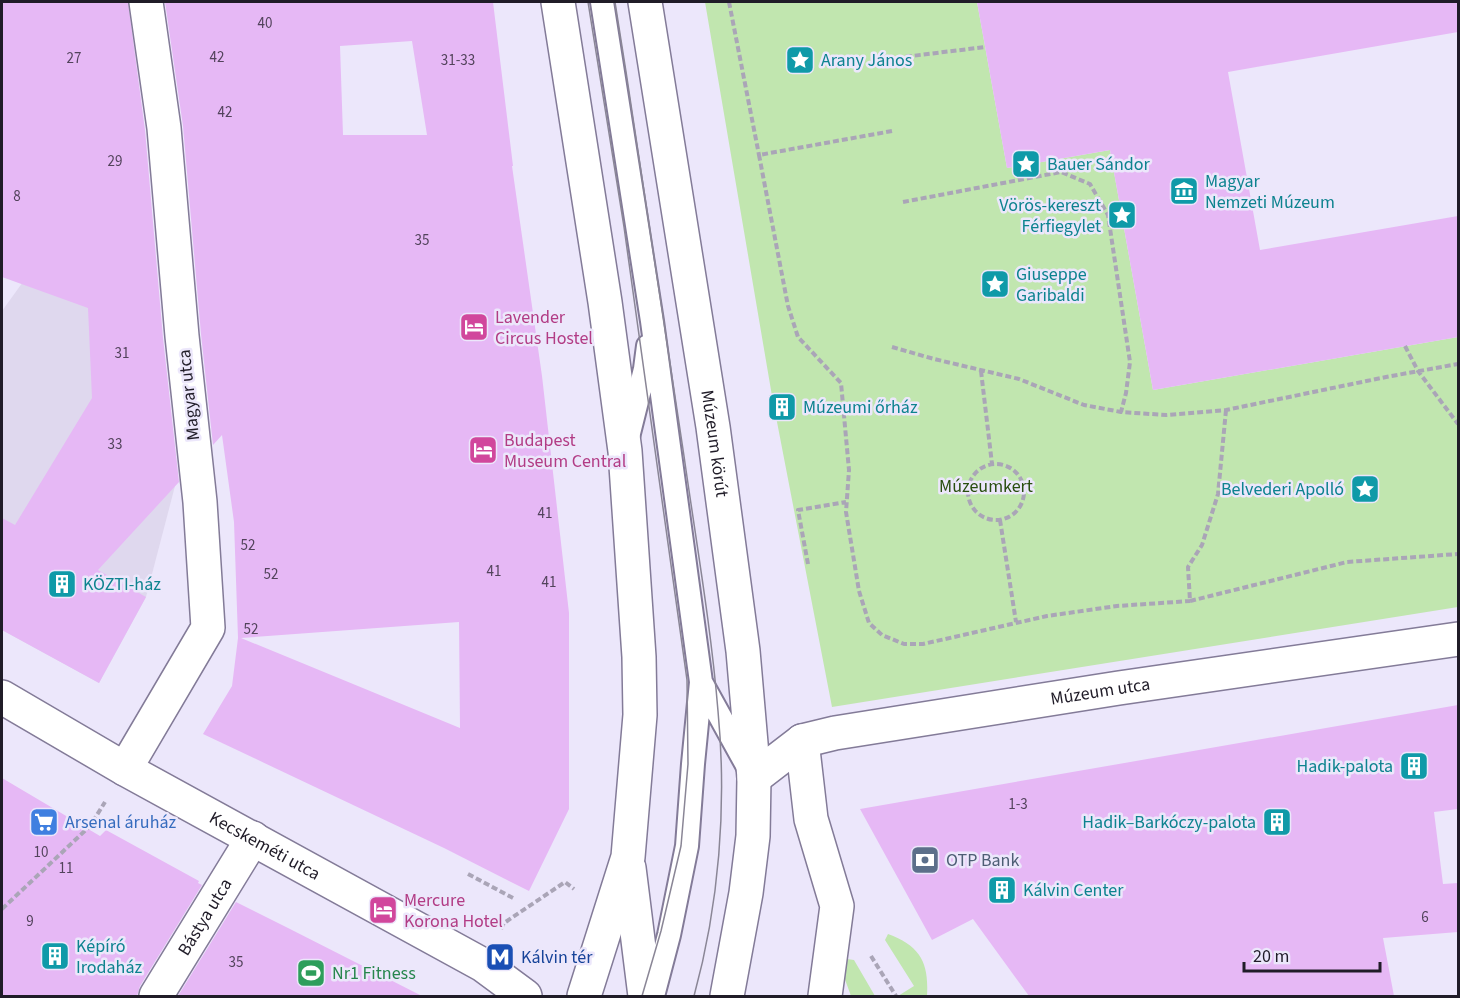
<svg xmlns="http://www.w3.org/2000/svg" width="1460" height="998" font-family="'Source Sans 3',sans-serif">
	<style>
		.education { fill: #dfd8ee }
		.green { fill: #c1e6af }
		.building { fill: #e6b8f5; fill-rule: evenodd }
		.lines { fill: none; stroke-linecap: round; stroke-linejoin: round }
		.service-casing { stroke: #837b98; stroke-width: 26 }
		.pedestrian-casing { stroke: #837b98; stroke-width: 36 }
		.minor-casing { stroke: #837b98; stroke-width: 36 }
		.secondary-casing { stroke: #837b98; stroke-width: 36 }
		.path { stroke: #aaa5b7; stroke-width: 4; stroke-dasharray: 6 3; stroke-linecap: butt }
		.service { stroke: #fff; stroke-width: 22 }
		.pedestrian { stroke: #fff; stroke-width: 33 }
		.minor { stroke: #fff; stroke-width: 33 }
		.secondary { stroke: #fff; stroke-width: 33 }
		.tram { stroke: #8a8696; stroke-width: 1.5 }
		.labels { text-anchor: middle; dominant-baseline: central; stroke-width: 5; stroke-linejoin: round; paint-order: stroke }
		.number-label { font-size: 15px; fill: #52435b }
		.culture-label { font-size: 18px; fill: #0d838f; stroke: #ece7fb; text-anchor: start }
		.hotel-label { font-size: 18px; fill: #b23c85; stroke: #ece7fb; text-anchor: start }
		.street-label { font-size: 18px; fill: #201c28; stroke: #ece7fb }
		.park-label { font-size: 18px; fill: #284e0e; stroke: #ece7fb }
		.shop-label { font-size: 18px; fill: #366cbe; stroke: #ece7fb; text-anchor: start }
		.service-label { font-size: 18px; fill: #4e5e75; stroke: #ece7fb; text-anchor: start }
		.transit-label { font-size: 18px; fill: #164399; stroke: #ece7fb; text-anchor: start }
		.leisure-label { font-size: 18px; fill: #27864d; stroke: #ece7fb; text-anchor: start }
	</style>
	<rect width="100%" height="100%" fill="#ece7fb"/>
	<!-- education -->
	<path class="education" d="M 59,232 L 158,402 L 175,486 L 146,597 L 99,683 L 2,630 L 2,311 Z"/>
	<!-- green -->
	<path class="green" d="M 705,2 L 977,2 L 1007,168 L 1110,150 L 1153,390 L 1458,337 L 1458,607 L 832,707 L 772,396 Z
		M 888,934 C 920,946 929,962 927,996 L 898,996 L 914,986 L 885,940 Z
		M 847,959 L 854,960 L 875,996 L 851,996 L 843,974 Z"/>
	<!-- building -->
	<path class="building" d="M 2,2 L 128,2 L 145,130 L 163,338 L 179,482 L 98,570 L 146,597 L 99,683 L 2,630 L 2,518 L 15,525 L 92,398 L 88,308 L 2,277 Z
		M 165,2 L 493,2 L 513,166 L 512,166 L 542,376 L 569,613 L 569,809 L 529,891 L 444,848 L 203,734 L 232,686 L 238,638 L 234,522 L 222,435 L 213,445 L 201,334 L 183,126 ZM 412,41 L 427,135 L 343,135 L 340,46 ZM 459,622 L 460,728 L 241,638 Z
		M 977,2 L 1458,2 L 1458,32 L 1228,72 L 1260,250 L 1458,216 L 1458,337 L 1153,390 L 1110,150 L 1007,168 Z
		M 1458,705 L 1458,809 L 1434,812 L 1443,884 L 1458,883 L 1458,932 L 1383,938 L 1394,996 L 1029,996 L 973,919 L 932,940 L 860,809 Z
		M 2,778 L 100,836 L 106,830 L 199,881 L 198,883 L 202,885 L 140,986 L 137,996 L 2,996 Z
		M 236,902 L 288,928 L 422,996 L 178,996 Z"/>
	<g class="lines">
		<!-- service casing -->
		<g class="service-casing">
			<path id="service" d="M 602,2 L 652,321 L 701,682 L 693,764 L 687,846 L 669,935 L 653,996
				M 628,437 L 645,369 L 648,346
				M 701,682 L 748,767"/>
		</g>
		<!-- pedestrian casing -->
		<g class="pedestrian-casing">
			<path id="pedestrian" d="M 802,741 L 811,819 L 837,906 L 825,996"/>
		</g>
		<!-- minor casing -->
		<g class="minor-casing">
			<g id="minor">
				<path id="s1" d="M 2,697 L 125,769 L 483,965 L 525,996"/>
				<path d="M 125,769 L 208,628 L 200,502 L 182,336 L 164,128 L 146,2"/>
				<path id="s2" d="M 754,778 L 802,741 L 835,733 L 1119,688 L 1458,639"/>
				<path id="s3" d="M 156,996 L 253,838"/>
			</g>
		</g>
		<!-- secondary casing -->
		<g class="secondary-casing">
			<g id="secondary">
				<path d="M 558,2 L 605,302 L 625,451 L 639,657 L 640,715 L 628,857 L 584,996"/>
				<path id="s4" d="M 645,2 L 713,427 L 743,651 L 754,778 L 753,836 L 746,893 L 727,996"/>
				<path d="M 629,868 L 645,996"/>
			</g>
		</g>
		<!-- path -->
		<path class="path" d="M 729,2 L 759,155
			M 879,60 L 985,47
			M 892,131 L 759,155 L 788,306 L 798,337 L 841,383 L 849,470 L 846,512 L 859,591 L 869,623 L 882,635 L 904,644 L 923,644 L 1047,616 L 1117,606 L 1190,601
			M 903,202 L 1061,172 L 1090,184 L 1108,215 L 1130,362 L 1126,393 L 1121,412
			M 1405,346 L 1418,371 L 1458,424
			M 892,347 L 934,359 L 1019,379 L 1084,405 L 1121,412 L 1166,415 L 1226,410 L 1386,377 L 1458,364
			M 981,371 L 992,464
			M 1226,410 L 1218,494 L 1202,545 L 1188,567 L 1190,601 L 1347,562 L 1458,554
			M968 492a28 28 0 1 1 56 0a28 28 0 1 1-56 0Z
			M 1000,520 L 1016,622
			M 808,564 L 798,510 L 846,502
			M 468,874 L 513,898
			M 2,909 L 90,826 L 105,802
			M 501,929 L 504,923 L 565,882 L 574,889
			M 871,956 L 896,996"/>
		<!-- service -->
		<use href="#service" class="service"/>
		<!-- pedestrian -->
		<use href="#pedestrian" class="pedestrian"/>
		<!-- minor -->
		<use href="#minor" class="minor"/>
		<!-- secondary -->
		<use href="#secondary" class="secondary"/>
		<!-- tram -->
		<path class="tram" d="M 588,2 L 624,227 L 687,680 L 688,764 L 681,846 L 661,931 L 642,996
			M 615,2 C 639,153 662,304 684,456 C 696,541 711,626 718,711 C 727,806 719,905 694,996"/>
	</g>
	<!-- icons -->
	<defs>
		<g id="sight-square" transform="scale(1.5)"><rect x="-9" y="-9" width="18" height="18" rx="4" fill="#0f9aa8" stroke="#ece7fb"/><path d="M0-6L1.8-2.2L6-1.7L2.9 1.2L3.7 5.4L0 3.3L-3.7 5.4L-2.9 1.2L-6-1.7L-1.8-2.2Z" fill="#fff"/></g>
		<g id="museum-square" transform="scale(1.5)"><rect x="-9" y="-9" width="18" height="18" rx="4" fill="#0f9aa8" stroke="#ece7fb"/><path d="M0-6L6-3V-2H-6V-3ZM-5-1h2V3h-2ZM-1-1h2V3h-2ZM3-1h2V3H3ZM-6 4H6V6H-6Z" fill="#fff"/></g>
		<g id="hotel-square" transform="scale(1.5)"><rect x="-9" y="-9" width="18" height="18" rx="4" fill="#d1479c" stroke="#ece7fb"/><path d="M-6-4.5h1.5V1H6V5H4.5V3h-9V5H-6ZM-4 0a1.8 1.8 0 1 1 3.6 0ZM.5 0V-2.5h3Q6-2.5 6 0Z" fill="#fff"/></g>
		<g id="building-square" transform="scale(1.5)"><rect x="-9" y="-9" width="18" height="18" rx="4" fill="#0f9aa8" stroke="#ece7fb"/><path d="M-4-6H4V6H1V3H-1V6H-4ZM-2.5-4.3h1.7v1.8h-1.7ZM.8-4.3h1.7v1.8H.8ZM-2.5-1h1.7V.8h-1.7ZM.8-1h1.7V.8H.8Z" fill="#fff"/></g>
		<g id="supermarket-square" transform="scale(1.5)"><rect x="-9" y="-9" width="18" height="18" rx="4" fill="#3f7fe0" stroke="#ece7fb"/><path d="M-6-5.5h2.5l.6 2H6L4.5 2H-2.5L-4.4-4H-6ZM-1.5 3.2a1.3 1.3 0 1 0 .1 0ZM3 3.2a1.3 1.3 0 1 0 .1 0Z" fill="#fff"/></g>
		<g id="bank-square" transform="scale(1.5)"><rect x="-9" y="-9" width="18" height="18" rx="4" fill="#5c6f8a" stroke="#ece7fb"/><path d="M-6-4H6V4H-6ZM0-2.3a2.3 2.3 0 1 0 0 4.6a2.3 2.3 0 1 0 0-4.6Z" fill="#fff"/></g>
		<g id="metro-square" transform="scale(1.5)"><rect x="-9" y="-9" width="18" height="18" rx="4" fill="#1a4fb4" stroke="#ece7fb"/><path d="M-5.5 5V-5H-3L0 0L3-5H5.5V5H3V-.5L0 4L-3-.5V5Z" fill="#fff"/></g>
		<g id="stadium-square" transform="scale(1.5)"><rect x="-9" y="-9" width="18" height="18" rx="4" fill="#2e9e5b" stroke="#ece7fb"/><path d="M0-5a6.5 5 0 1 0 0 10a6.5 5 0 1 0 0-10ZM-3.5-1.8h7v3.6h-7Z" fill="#fff"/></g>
	</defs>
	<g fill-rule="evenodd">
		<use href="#sight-square" x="800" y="60"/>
		<use href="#sight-square" x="1026" y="164"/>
		<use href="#museum-square" x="1184" y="191"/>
		<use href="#sight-square" x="1122" y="215"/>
		<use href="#sight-square" x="995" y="284"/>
		<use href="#hotel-square" x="474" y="327"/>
		<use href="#building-square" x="782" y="407"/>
		<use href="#hotel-square" x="483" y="450"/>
		<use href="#sight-square" x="1365" y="489"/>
		<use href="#building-square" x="62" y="584"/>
		<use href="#building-square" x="1414" y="766"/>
		<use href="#supermarket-square" x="44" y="822"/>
		<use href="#building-square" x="1277" y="822"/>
		<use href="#bank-square" x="925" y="860"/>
		<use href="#building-square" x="1002" y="890"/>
		<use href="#hotel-square" x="383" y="910"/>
		<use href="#building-square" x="55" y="956"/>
		<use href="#metro-square" x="500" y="957"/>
		<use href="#stadium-square" x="311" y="973"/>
	</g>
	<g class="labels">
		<!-- number labels -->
		<g class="number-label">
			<text x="265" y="23">40</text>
			<text x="217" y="57">42</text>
			<text x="74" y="58">27</text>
			<text x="458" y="60">31-33</text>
			<text x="225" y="112">42</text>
			<text x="115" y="161">29</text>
			<text x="17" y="196">8</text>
			<text x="422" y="240">35</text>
			<text x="122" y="353">31</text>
			<text x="115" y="444">33</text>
			<text x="545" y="513">41</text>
			<text x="248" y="545">52</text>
			<text x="494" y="571">41</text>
			<text x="271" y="574">52</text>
			<text x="549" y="582">41</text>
			<text x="251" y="629">52</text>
			<text x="1018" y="804">1-3</text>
			<text x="41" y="852">10</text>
			<text x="66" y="868">11</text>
			<text x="1425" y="917">6</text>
			<text x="30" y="921">9</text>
			<text x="236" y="962">35</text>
		</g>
		<!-- culture labels -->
		<g class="culture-label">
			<text x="821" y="60">Arany János</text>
			<text x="1047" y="164">Bauer Sándor</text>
			<text x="1205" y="181">Magyar<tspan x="1205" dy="21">Nemzeti Múzeum</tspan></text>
			<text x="1101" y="205" text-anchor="end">Vörös-kereszt<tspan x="1101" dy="21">Férfiegylet</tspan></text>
			<text x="1016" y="274">Giuseppe<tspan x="1016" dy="21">Garibaldi</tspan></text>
			<text x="803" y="407">Múzeumi őrház</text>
			<text x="1344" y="489" text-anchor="end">Belvederi Apolló</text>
			<text x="83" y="584">KÖZTI-ház</text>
			<text x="1393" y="766" text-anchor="end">Hadik-palota</text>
			<text x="1256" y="822" text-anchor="end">Hadik–Barkóczy-palota</text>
			<text x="1023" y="890">Kálvin Center</text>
			<text x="76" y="946">Képíró<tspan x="76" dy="21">Irodaház</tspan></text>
		</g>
		<!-- hotel labels -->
		<g class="hotel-label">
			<text x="495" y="317">Lavender<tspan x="495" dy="21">Circus Hostel</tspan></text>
			<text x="504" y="440">Budapest<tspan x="504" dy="21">Museum Central</tspan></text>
			<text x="404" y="900">Mercure<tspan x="404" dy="21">Korona Hotel</tspan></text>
		</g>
		<!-- street labels -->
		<g class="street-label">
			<text transform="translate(189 395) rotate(-96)">Magyar utca</text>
			<text stroke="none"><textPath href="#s4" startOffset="447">Múzeum körút</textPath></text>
			<text stroke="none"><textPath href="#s2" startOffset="363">Múzeum utca</textPath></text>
			<text stroke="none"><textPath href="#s1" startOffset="302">Kecskeméti utca</textPath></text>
			<text stroke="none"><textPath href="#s3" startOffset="93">Bástya utca</textPath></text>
		</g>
		<!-- park labels -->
		<g class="park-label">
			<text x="986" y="486">Múzeumkert</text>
		</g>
		<!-- shop labels -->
		<g class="shop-label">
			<text x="65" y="822">Arsenal áruház</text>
		</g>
		<!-- service labels -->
		<g class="service-label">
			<text x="946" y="860">OTP Bank</text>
		</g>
		<!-- transit labels -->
		<g class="transit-label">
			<text x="521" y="957">Kálvin tér</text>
		</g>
		<!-- leisure labels -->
		<g class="leisure-label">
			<text x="332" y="973">Nr1 Fitness</text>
		</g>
	</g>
	<!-- border -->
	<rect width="1460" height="998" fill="none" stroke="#201c28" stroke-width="6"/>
	<!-- scale -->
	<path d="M1244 962v9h136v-9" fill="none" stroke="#201c28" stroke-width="3"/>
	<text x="1253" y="962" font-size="18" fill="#201c28" stroke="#ece7fb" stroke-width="4.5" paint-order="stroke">20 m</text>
</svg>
